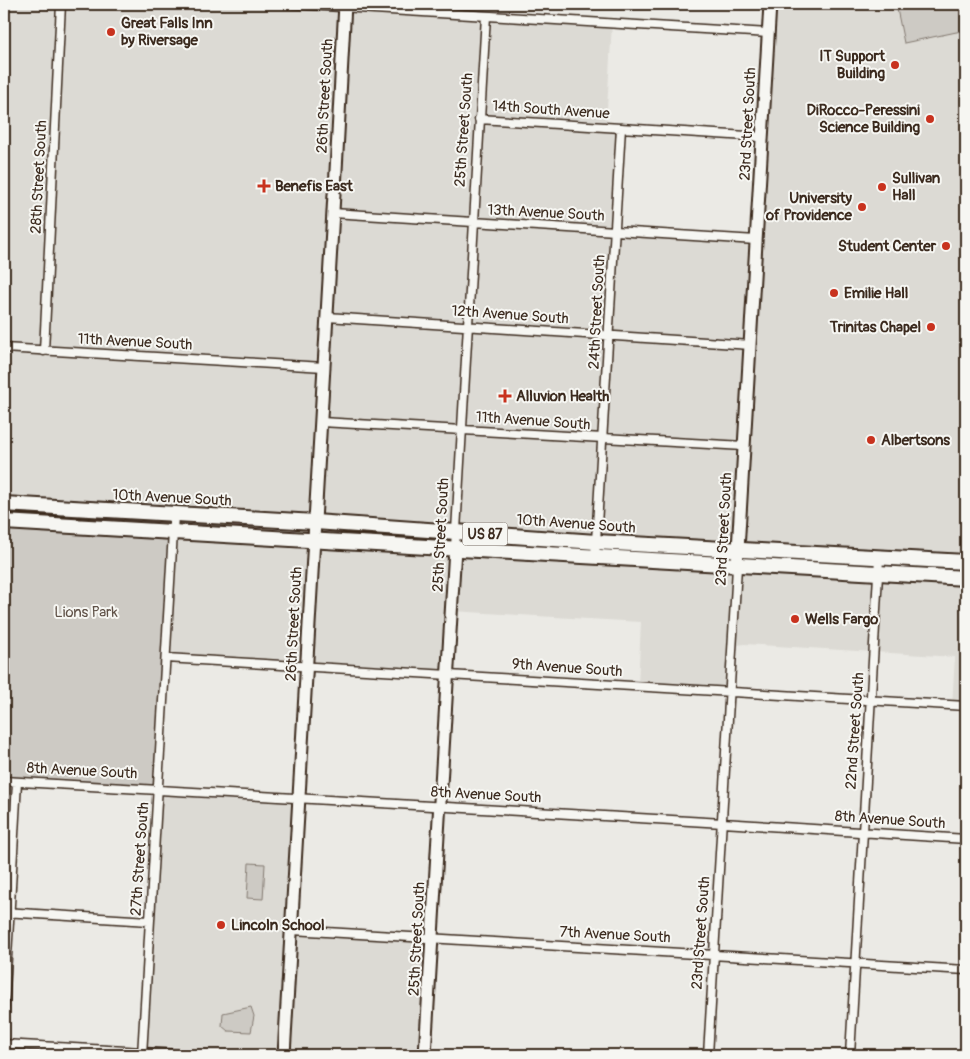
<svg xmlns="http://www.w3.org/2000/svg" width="970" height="1059" font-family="Pangolin,sans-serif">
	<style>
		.built { fill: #dcdad4 }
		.green { fill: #cdcac4; stroke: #847a71 }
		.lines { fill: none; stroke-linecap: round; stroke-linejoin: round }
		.street-casing { stroke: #3b2a1e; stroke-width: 11 }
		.secondary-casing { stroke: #3b2a1e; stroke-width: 15 }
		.highway-casing { stroke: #3b2a1e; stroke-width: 18 }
		.street { stroke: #f6f6f2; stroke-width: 8 }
		.secondary { stroke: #f6f6f2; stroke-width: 11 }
		.highway { stroke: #f6f6f2; stroke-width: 14 }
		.poi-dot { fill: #c8321e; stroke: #f6f6f2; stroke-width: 2 }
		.labels { text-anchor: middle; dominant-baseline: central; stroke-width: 4; stroke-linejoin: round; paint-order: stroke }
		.shield { fill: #f6f6f2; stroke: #73675e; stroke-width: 1 }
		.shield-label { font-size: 14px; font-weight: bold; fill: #3b2a1e }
		.poi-label { font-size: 15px; font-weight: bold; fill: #3b2a1e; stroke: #f6f6f2; text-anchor: start }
		.street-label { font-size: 15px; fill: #3b2a1e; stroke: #f6f6f2 }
		.park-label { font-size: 15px; fill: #605248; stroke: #f6f6f2 }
	</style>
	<rect width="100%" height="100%" fill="#ebeae5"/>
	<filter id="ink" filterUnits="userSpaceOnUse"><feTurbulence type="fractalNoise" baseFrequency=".02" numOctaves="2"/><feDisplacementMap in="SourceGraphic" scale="10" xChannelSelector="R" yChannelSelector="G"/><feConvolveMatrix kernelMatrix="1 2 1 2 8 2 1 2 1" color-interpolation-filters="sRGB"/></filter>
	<g filter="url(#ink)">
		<!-- built -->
		<path class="built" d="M 4,4 L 487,4 L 486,15 L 612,23 L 606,127 L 621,128 L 615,230 L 756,240 L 770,4 L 966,4 L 966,563 L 4,504 Z
			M 174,531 L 966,578 L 966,706 L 952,706 L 955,657 L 874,652 L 744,644 L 732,646 L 730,691 L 638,686 L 641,622 L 452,611 L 448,674 L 166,658 Z
			M 159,789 L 300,798 L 292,930 L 432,939 L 425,1055 L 195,1055 L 142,1052 Z"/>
		<!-- green -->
		<path class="green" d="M 896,4 L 966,4 L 966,30 L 904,43 Z
			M 4,522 L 174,531 L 159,789 L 4,780 Z
			M 249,863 L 265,864 L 263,899 L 247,898 Z
			M 251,1007 L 254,1016 L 251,1032 L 228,1031 L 222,1026 L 223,1013 Z"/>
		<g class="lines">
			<!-- street casing -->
			<g class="street-casing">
				<path id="street" d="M 292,4 L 769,33
					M 479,119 L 763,137
					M 333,213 L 756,240
					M 327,317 L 751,345
					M 4,348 L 324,367
					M 44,351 L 61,4
					M 321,422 L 744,446
					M 455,548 L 486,16
					M 595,558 L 621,128
					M 166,658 L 966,706
					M 4,781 L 723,823 L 966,839
					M 4,912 L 149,921
					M 292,930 L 966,970
					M 4,1009 L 17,782
					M 4,1044 L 195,1055
					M 142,1055 L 174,515
					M 708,1055 L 737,567
					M 850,1055 L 879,558"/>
			</g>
			<!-- secondary casing -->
			<g class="secondary-casing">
				<path id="secondary" d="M 335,189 L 345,4
					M 737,567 L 770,4
					M 284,1055 L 334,194
					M 425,1055 L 455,548"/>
			</g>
			<!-- highway casing -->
			<g class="highway-casing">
				<path id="highway" d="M 4,504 L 315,522 L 596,542 L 966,562
					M 4,522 C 325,540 645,561 966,578"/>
			</g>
			<!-- street -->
			<use href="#street" class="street"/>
			<!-- secondary -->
			<use href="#secondary" class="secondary"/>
			<!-- highway -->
			<use href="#highway" class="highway"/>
		</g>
	</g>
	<!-- markers -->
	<g class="poi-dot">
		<circle cx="111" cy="32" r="5"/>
		<circle cx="895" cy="65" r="5"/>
		<circle cx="930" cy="119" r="5"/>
		<path d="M261.5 178.5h5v5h5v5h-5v5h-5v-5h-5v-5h5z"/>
		<circle cx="882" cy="187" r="5"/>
		<circle cx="862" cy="207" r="5"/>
		<circle cx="946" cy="246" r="5"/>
		<circle cx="834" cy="293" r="5"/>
		<circle cx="931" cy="327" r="5"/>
		<path d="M502.5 388.5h5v5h5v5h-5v5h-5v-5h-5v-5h5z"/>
		<circle cx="871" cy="440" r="5"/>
		<circle cx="795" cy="619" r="5"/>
		<circle cx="221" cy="925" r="5"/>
	</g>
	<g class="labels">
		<!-- shield labels -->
		<rect class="shield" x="462.5" y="522.5" width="45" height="23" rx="4"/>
		<g class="shield-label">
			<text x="485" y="534">US 87</text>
		</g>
		<!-- poi labels -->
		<g class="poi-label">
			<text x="121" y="23">Great Falls Inn<tspan x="121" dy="17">by Riversage</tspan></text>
			<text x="885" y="56" text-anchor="end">IT Support<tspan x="885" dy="17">Building</tspan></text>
			<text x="920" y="110" text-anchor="end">DiRocco-Peressini<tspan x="920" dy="17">Science Building</tspan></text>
			<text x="892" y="178">Sullivan<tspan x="892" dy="17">Hall</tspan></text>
			<text x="275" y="186">Benefis East</text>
			<text x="852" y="198" text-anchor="end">University<tspan x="852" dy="17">of Providence</tspan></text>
			<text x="936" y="246" text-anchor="end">Student Center</text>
			<text x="844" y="293">Emilie Hall</text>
			<text x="921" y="327" text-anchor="end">Trinitas Chapel</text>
			<text x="516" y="396">Alluvion Health</text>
			<text x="881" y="440">Albertsons</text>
			<text x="805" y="619">Wells Fargo</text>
			<text x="231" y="925">Lincoln School</text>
		</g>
		<!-- street labels -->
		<g class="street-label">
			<text transform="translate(325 96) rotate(-87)">26th Street South</text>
			<text transform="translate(551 110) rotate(4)">14th South Avenue</text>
			<text transform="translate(748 124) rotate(-87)">23rd Street South</text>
			<text transform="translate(464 130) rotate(-86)">25th Street South</text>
			<text transform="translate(39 177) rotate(-87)">28th Street South</text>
			<text transform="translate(546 213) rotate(3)">13th Avenue South</text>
			<text transform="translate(597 312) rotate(-87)">24th Street South</text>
			<text transform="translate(510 315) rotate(4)">12th Avenue South</text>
			<text transform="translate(135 342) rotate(3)">11th Avenue South</text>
			<text transform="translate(533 421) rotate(4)">11th Avenue South</text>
			<text transform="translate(172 498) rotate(3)">10th Avenue South</text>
			<text transform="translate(576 524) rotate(4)">10th Avenue South</text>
			<text transform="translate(724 529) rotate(-87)">23rd Street South</text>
			<text transform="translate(441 535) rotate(-87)">25th Street South</text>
			<text transform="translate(294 624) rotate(-87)">26th Street South</text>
			<text transform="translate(567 668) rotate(4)">9th Avenue South</text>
			<text transform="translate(855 731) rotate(-86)">22nd Street South</text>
			<text transform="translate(82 771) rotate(3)">8th Avenue South</text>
			<text transform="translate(486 795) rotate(3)">8th Avenue South</text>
			<text transform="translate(890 820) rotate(4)">8th Avenue South</text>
			<text transform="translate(140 859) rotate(-86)">27th Street South</text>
			<text transform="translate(701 933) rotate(-86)">23rd Street South</text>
			<text transform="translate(615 935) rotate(3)">7th Avenue South</text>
			<text transform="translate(417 939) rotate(-87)">25th Street South</text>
		</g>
		<!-- park labels -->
		<g class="park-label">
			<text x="86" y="612">Lions Park</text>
		</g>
	</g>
	<!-- margin -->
	<rect width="970" height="1059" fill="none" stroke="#f6f6f2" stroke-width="20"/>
	<rect x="10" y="10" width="950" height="1039" fill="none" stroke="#3b2a1e" stroke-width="2" filter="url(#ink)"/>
</svg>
